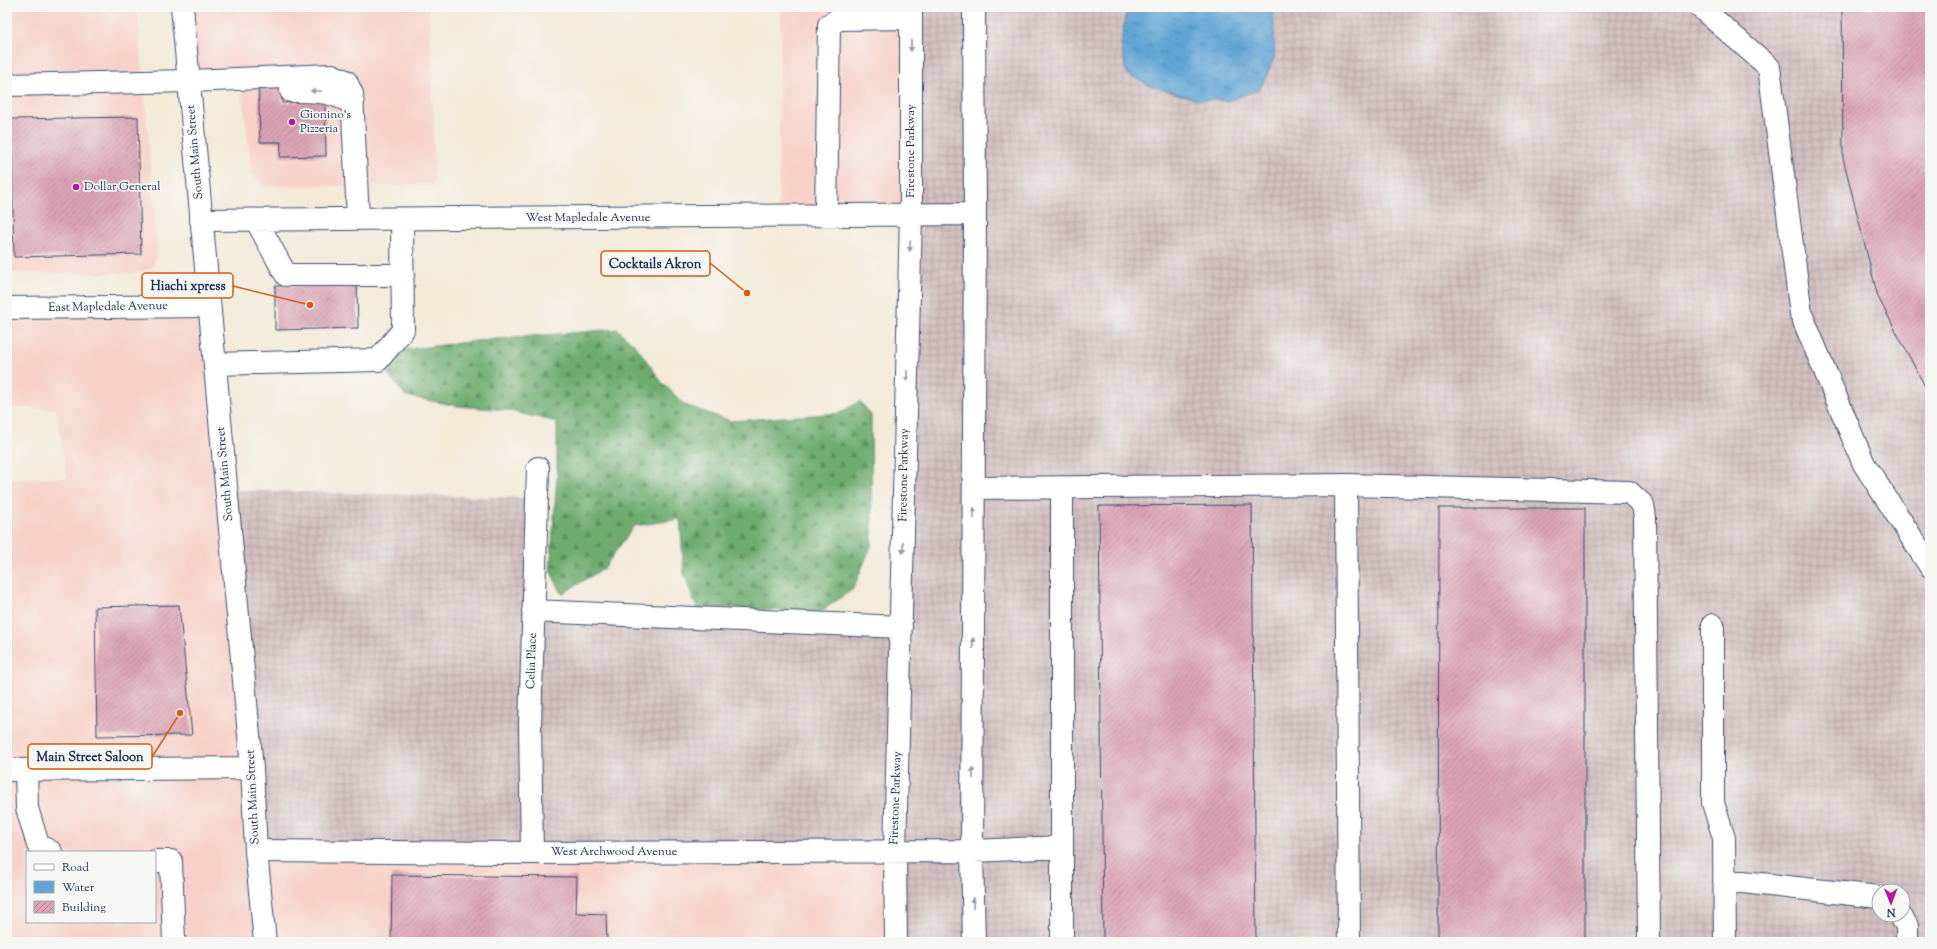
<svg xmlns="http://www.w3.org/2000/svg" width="1937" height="949" font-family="'Sorts Mill Goudy',serif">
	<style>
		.built { fill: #f7d1c8; fill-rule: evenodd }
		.industrial { fill: url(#industrial-grid); fill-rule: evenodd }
		.forest { fill: url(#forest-firs); stroke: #446e66 }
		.water { fill: url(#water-ripples); stroke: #3e6a9a }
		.building { fill: url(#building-hatch) }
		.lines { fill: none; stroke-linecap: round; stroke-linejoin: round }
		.minor-casing { stroke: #3b4b70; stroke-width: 24 }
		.major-casing { stroke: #3b4b70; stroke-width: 24 }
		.minor { stroke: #fff; stroke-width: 22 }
		.major { stroke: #fff; stroke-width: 22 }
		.oneway { fill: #8d97ae }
		.poi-dot { fill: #b5179e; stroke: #f6f6f2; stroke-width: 1.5 }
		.labels { text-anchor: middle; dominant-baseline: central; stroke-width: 3.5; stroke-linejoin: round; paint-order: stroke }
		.poi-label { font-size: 12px; fill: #1b2f5e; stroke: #f6f6f2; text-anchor: start }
		.street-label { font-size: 12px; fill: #1b2f5e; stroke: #f6f6f2 }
		.leader { fill: none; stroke: #de5710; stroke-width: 1.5 }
		.callout-dot { fill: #de5710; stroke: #f6f6f2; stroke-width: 1.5 }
		.callout { fill: #f6f6f2; stroke: #de5710; stroke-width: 1.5 }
		.callout-label { font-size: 13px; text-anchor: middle; font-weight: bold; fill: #1b2f5e }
	</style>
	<defs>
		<pattern id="industrial-grid" width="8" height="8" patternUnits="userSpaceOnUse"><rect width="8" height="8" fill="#d2bfc0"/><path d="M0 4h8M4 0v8" fill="none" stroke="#b4a4a7"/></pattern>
		<pattern id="forest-firs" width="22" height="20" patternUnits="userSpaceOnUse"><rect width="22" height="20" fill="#6dac6e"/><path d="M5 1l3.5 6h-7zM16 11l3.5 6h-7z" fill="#598c5e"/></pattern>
		<pattern id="water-ripples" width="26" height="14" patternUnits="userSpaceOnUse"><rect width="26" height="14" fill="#61a5d6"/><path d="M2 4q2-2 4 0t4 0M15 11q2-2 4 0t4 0" fill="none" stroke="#4f87b1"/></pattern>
		<pattern id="building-hatch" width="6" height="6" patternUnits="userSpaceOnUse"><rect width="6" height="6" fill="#dba3b4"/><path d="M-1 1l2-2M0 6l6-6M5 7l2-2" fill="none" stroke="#b18596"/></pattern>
	</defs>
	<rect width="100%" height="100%" fill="#f6f6f2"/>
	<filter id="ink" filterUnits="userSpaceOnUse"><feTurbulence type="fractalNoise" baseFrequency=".025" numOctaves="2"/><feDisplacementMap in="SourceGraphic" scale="8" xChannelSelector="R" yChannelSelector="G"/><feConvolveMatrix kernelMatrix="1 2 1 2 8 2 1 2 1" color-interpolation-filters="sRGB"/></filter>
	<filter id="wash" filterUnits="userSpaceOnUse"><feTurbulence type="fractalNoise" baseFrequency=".012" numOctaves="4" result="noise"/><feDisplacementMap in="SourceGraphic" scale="16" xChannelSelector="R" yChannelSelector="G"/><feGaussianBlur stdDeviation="0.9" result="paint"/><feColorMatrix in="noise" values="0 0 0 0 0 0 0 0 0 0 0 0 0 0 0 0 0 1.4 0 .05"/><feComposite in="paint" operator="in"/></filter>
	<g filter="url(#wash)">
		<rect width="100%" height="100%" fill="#f3ead8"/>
		<!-- built -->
		<path class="built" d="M 7,7 L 137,7 L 158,253 L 151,269 L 133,273 L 7,273 Z
			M 182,7 L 429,7 L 432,69 L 434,185 L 263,186 L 252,172 L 239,71 L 188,70 Z
			M 518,7 L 911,7 L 911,215 L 778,216 L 781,10 Z
			M 209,306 L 252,768 L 895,852 L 896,942 L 7,942 L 7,479 L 67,478 L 56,409 L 7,407 L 7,308 ZM 27,852 L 155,852 L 155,922 L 27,922 Z"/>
		<!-- industrial -->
		<path class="industrial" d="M 912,7 L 1930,7 L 1930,942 L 896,942 L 895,852 L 256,851 L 226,490 L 536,498 L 533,611 L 900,627 ZM 1879,891 L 1903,891 L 1903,915 L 1879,915 Z"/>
		<!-- forest -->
		<path class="forest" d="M 617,329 L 636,346 L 661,381 L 685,405 L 731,421 L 840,413 L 860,401 L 871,415 L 872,544 L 853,589 L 820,612 L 725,608 L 697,610 L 684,573 L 680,519 L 634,526 L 604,568 L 562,594 L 550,570 L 557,476 L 557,422 L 506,410 L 457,406 L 406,396 L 387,373 L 392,351 L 485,340 Z"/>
		<!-- water -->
		<path class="water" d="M 1127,7 L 1272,7 L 1274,27 L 1274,58 L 1260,89 L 1228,101 L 1195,99 L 1151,86 L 1127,74 L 1121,46 Z"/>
		<g id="blocks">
			<!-- building -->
			<path class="building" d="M 1842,7 L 1930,7 L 1930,396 L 1878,297 L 1843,158 Z
				M 258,71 L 281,71 L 282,103 L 325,101 L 326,156 L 280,157 L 281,142 L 260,142 Z
				M 138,117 L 141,254 L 14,257 L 11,119 Z
				M 357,285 L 358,328 L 275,330 L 275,286 Z
				M 1252,505 L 1256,942 L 1103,942 L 1099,506 Z
				M 1439,508 L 1585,508 L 1585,942 L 1438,942 Z
				M 179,605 L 192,735 L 97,736 L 95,607 Z
				M 392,875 L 577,877 L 576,913 L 606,914 L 607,942 L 391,942 Z"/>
		</g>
	</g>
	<g filter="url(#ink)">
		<use href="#blocks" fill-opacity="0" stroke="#3b4b70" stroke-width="1"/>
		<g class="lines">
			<!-- minor casing -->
			<g class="minor-casing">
				<path id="minor" d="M 974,7 L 975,214 L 972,851 L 974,942
					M 1700,7 L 1769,67 L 1801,314 L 1864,464 L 1930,566
					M 7,85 L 189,81 L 332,75 L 346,81 L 352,94 L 358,219
					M 291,91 C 318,91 328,91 353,103
					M 826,215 L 829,25 L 839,19 L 911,18
					M 201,220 L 975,214
					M 256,220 L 286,275 L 403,275
					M 7,308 L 209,306
					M 215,364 L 378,360 L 403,330 L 402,219
					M 1346,485 L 1629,492 L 1643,505 L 1645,517 L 1649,942
					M 974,488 L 1346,485 L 1349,942
					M 533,611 L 901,627
					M 1713,625 L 1713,803 L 1724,838 L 1725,942
					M 26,770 L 27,808 L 38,845 L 51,852
					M 1062,847 L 1062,942
					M 256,851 L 532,853 L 972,851 L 1062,847 L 1062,488
					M 532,853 L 530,725 L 538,468
					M 155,861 L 171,861 L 174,942
					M 1724,880 L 1879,897
					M 1900,915 L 1907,926 L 1907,942
					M 896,942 L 895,852 L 911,215 L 911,7"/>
			</g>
			<!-- major casing -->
			<g class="major-casing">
				<path id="major" d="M 182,7 L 252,768 L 256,851 L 265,942
					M 7,770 L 252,768"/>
			</g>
			<!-- minor -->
			<use href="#minor" class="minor"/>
			<!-- major -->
			<use href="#major" class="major"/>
		</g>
		<!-- one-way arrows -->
		<defs><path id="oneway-solid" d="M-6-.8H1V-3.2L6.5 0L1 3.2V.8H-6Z"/></defs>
		<g class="oneway">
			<use href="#oneway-solid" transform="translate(911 46) rotate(90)"/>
			<use href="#oneway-solid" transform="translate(316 91) rotate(-177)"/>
			<use href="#oneway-solid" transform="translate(910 246) rotate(91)"/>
			<use href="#oneway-solid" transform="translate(907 376) rotate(91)"/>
			<use href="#oneway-solid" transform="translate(974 513) rotate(-90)"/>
			<use href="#oneway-solid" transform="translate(903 548) rotate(91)"/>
			<use href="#oneway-solid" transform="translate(973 643) rotate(-90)"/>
			<use href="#oneway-solid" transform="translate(973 773) rotate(-90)"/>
			<use href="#oneway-solid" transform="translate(973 903) rotate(-91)"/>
		</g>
	</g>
	<!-- markers -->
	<g class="poi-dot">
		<circle cx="292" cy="122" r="4"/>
		<circle cx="76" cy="187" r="4"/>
	</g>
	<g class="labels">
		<!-- poi labels -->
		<g class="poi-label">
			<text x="300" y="115">Gionino's<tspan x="300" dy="14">Pizzeria</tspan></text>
			<text x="84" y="187">Dollar General</text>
		</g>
		<!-- street labels -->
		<g class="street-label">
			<text transform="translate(911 151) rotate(-90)">Firestone Parkway</text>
			<text transform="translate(195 152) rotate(-95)">South Main Street</text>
			<text x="588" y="218">West Mapledale Avenue</text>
			<text transform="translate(108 307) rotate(-1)">East Mapledale Avenue</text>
			<text transform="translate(225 474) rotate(-95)">South Main Street</text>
			<text transform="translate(904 475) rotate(-89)">Firestone Parkway</text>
			<text transform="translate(532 661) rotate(-88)">Celia Place</text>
			<text transform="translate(253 797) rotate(-93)">South Main Street</text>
			<text transform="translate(896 798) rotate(-88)">Firestone Parkway</text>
			<text x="614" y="852">West Archwood Avenue</text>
		</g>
	</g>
	<!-- callouts -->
	<path class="leader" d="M747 293L710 263M310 305L233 286M180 713L152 757"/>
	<g class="callout-dot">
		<circle cx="747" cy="293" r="4"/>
		<circle cx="310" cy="305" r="4"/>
		<circle cx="180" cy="713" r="4"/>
	</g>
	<g class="callout">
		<rect x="601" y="251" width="109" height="25" rx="4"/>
		<rect x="142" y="273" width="91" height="25" rx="4"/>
		<rect x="28" y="744" width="124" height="25" rx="4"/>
	</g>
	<g class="callout-label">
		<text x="655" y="268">Cocktails Akron</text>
		<text x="188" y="290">Hiachi xpress</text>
		<text x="90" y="761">Main Street Saloon</text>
	</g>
	<!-- margin -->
	<rect width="1937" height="949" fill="none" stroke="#f6f6f2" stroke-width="24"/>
	<!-- legend -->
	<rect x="26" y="851" width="130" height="72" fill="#f6f6f2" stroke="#9ea6b7"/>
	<rect x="34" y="864" width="20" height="6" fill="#ffffff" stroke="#9ea6b7"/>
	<text x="62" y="871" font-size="12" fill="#1b2f5e">Road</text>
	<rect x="34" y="881" width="20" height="12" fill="url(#water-ripples)" stroke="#9ea6b7"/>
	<text x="62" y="891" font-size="12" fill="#1b2f5e">Water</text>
	<rect x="34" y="901" width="20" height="12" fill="url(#building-hatch)" stroke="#9ea6b7"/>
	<text x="62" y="911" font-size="12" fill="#1b2f5e">Building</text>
	<!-- north arrow -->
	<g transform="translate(1891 903) rotate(179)"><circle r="19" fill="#f6f6f2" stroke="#9ea6b7"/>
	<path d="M0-3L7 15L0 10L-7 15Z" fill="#b5179e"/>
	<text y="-6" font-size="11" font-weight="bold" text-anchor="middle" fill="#1b2f5e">N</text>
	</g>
</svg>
